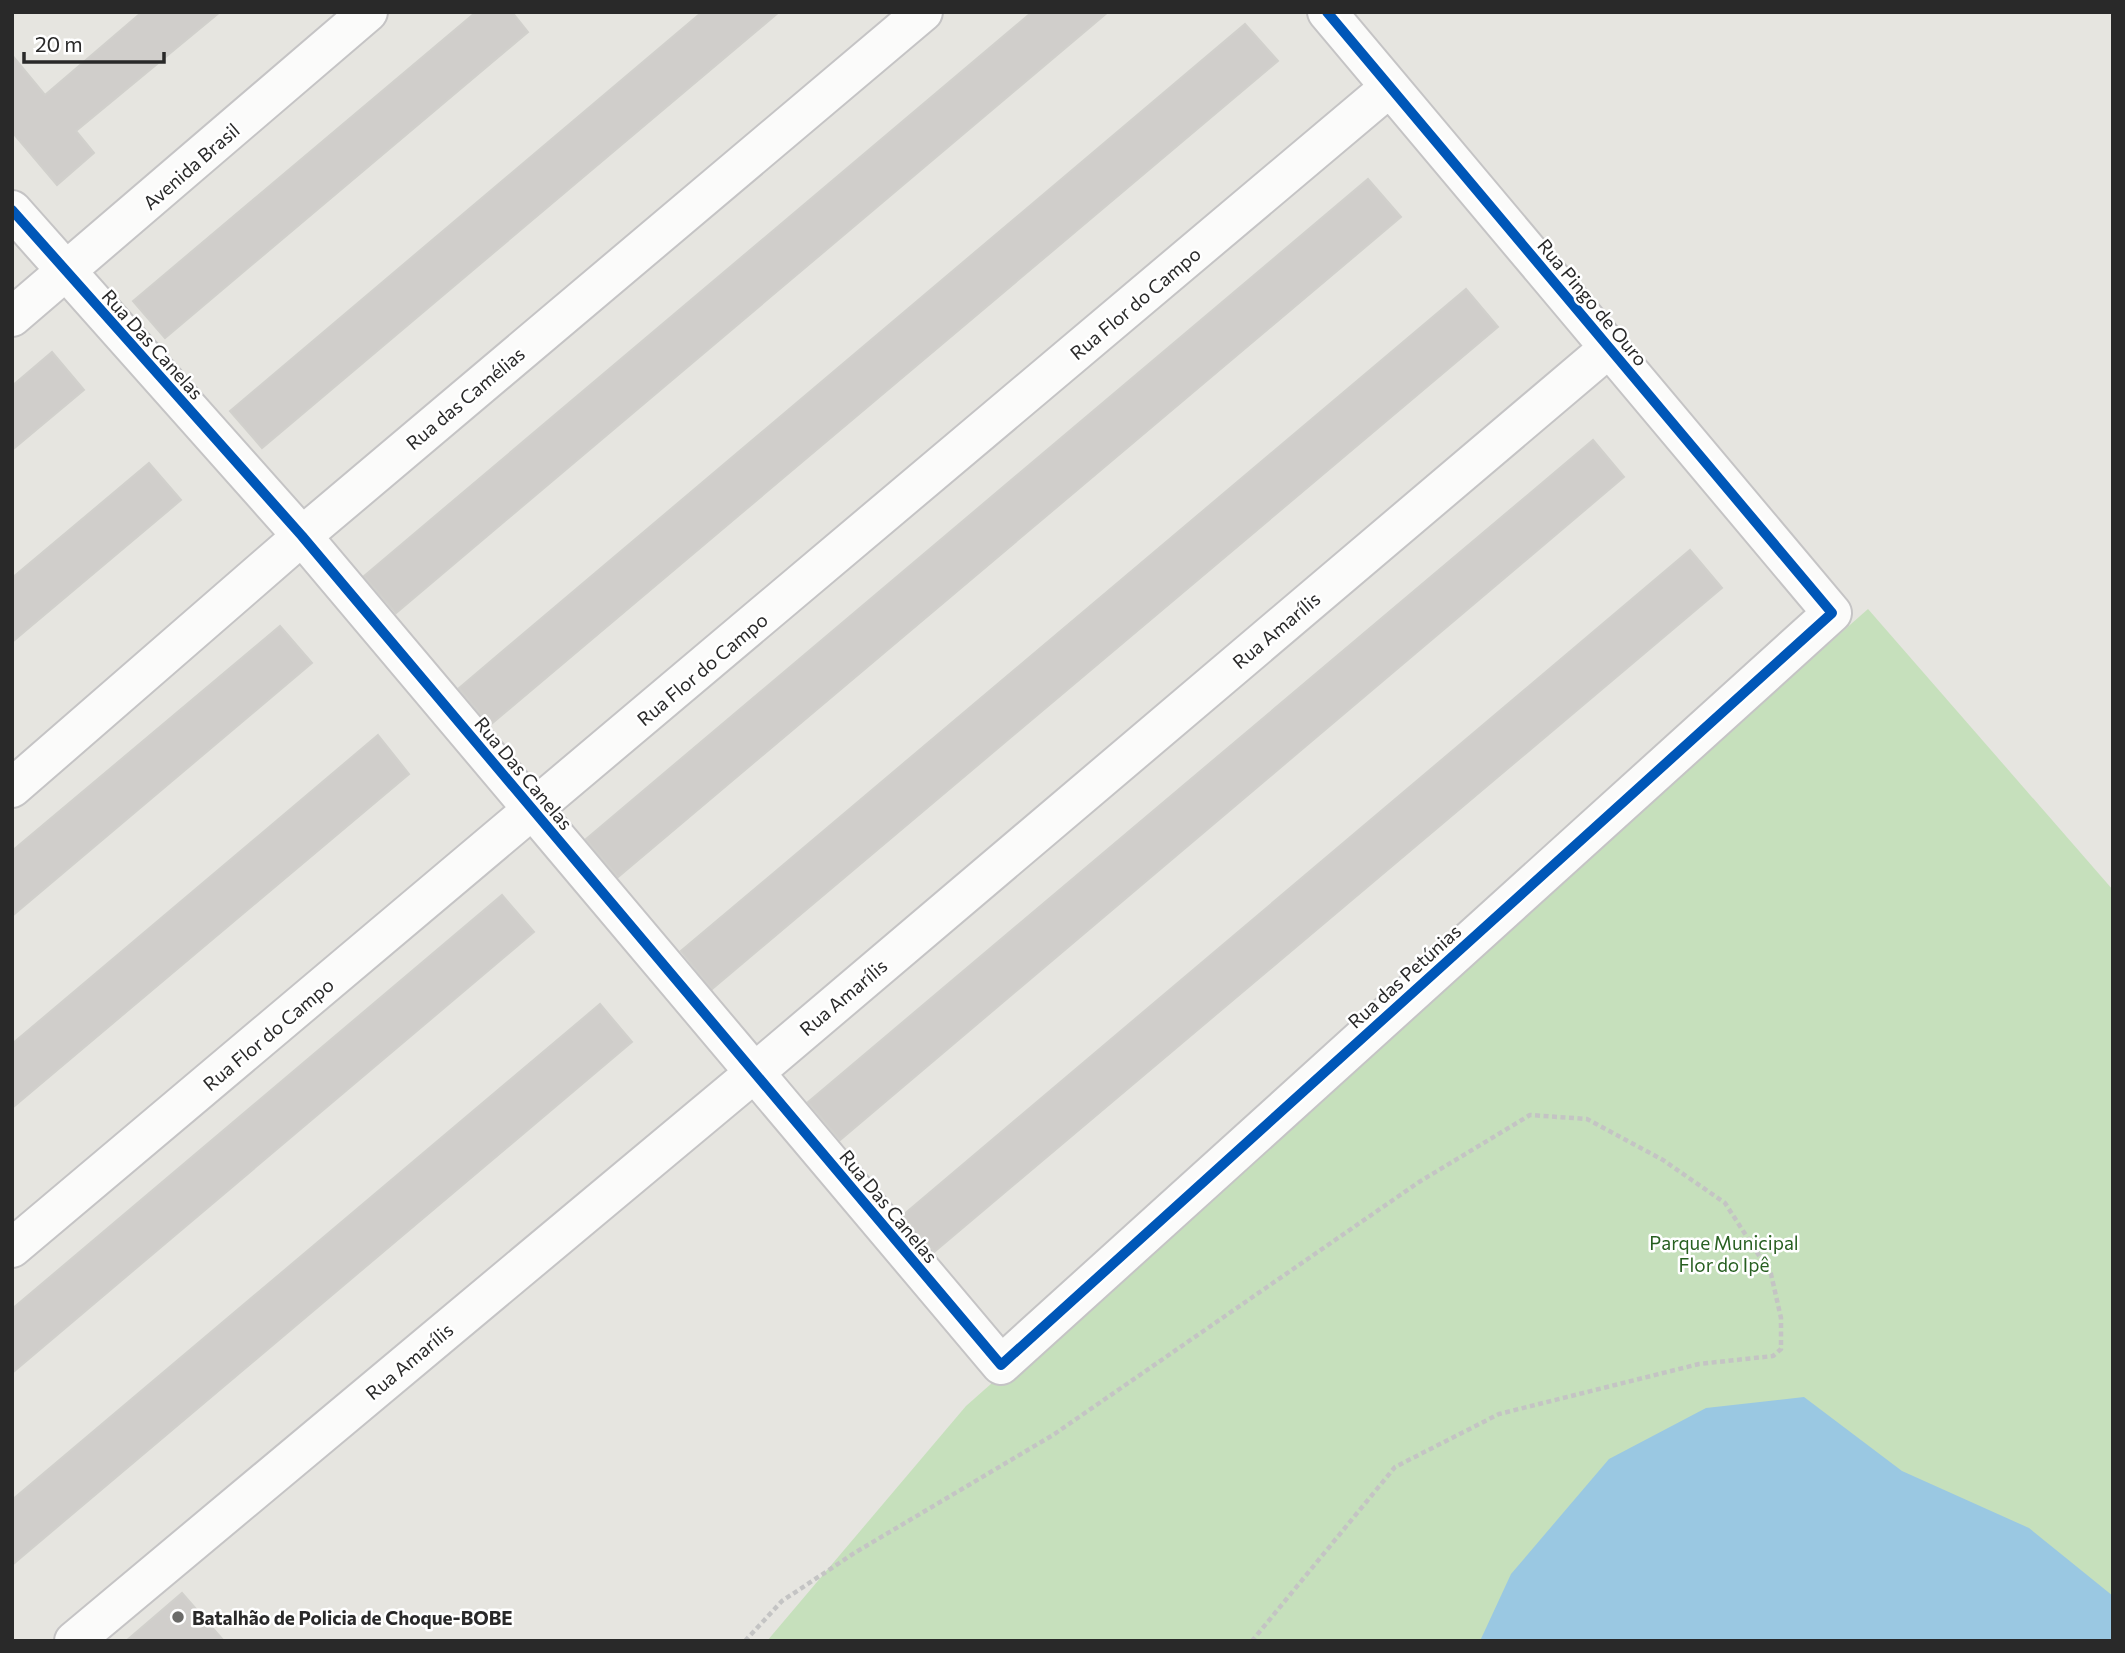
<svg xmlns="http://www.w3.org/2000/svg" width="2125" height="1653" font-family="Commissioner,sans-serif">
	<style>
		.green { fill: #c6e0bc }
		.water { fill: #9ac8e2 }
		.building { fill: #d0cecb; stroke: #d1d0cc; stroke-width: 2 }
		.lines { fill: none; stroke-linecap: round; stroke-linejoin: round }
		.minor-casing { stroke: #c5c4c5; stroke-width: 42 }
		.tertiary-casing { stroke: #c5c4c5; stroke-width: 42 }
		.path { stroke: #c4c4c4; stroke-width: 4.5; stroke-dasharray: 5 3.5; stroke-linecap: butt }
		.minor { stroke: #fbfbfa; stroke-width: 38 }
		.tertiary { stroke: #fbfbfa; stroke-width: 38 }
		.cycleway-casing { stroke: #fff; stroke-width: 15 }
		.cycleway { stroke: #0057b8; stroke-width: 10 }
		.poi-dot { fill: #6b6b69; stroke: #fff; stroke-width: 2.5 }
		.labels { text-anchor: middle; dominant-baseline: central; stroke-width: 5; stroke-linejoin: round; paint-order: stroke }
		.street-label { font-size: 19px; fill: #292929; stroke: #fff }
		.park-label { font-size: 19px; fill: #275f20; stroke: #fff }
		.poi-label { font-size: 19px; font-weight: bold; fill: #292929; stroke: #fff; text-anchor: start }
	</style>
	<rect width="100%" height="100%" fill="#e6e5e0"/>
	<!-- green -->
	<path class="green" d="M 1868,609 L 2113,890 L 2113,1641 L 767,1641 L 966,1406 Z"/>
	<!-- water -->
	<path class="water" d="M 1804,1397 L 1902,1471 L 2029,1528 L 2113,1596 L 2113,1641 L 1480,1641 L 1511,1574 L 1609,1459 L 1706,1408 Z"/>
	<!-- building -->
	<path class="building" d="M 142,12 L 220,12 L 76,131 L 94,153 L 57,185 L 12,132 L 12,55 L 45,95 Z
		M 476,12 L 512,12 L 528,32 L 165,338 L 133,301 Z
		M 702,12 L 779,12 L 262,448 L 230,411 Z
		M 1032,12 L 1108,12 L 396,613 L 364,576 Z
		M 1245,24 L 1278,61 L 490,725 L 459,688 Z
		M 1368,179 L 1401,217 L 618,877 L 586,839 Z
		M 1466,289 L 1498,327 L 712,989 L 681,951 Z
		M 52,352 L 84,390 L 12,450 L 12,386 Z
		M 1593,440 L 1624,477 L 840,1140 L 808,1102 Z
		M 149,463 L 181,500 L 12,642 L 12,578 Z
		M 1690,550 L 1722,588 L 934,1252 L 903,1215 Z
		M 280,626 L 312,663 L 12,916 L 12,851 Z
		M 378,735 L 409,774 L 12,1108 L 12,1044 Z
		M 502,895 L 534,932 L 12,1373 L 12,1309 Z
		M 600,1004 L 632,1042 L 12,1565 L 12,1500 Z
		M 182,1593 L 224,1641 L 126,1641 Z"/>
	<g class="lines">
		<!-- minor casing -->
		<g class="minor-casing">
			<path id="minor" d="M 12,210 L 302,536 L 1001,1365 L 1832,613 L 1327,12
				M 12,788 L 302,536 L 923,12
				M 12,1248 L 1390,87
				M 74,1641 L 754,1073 L 1609,348"/>
		</g>
		<!-- tertiary casing -->
		<g class="tertiary-casing">
			<path id="tertiary" d="M 12,317 L 368,12"/>
		</g>
		<!-- path -->
		<path class="path" d="M 745,1641 L 782,1601 L 856,1552 L 1053,1435 L 1419,1182 L 1530,1115 L 1587,1119 L 1663,1160 L 1725,1203 L 1771,1274 L 1781,1318 L 1781,1349 L 1773,1356 L 1699,1364 L 1499,1414 L 1395,1467 L 1252,1641"/>
		<!-- minor -->
		<use href="#minor" class="minor"/>
		<!-- tertiary -->
		<use href="#tertiary" class="tertiary"/>
		<!-- cycleway casing -->
		<g class="cycleway-casing">
			<path id="cycleway" d="M 12,210 L 302,536 L 1001,1365 L 1832,613 L 1327,12"/>
		</g>
		<!-- cycleway -->
		<use href="#cycleway" class="cycleway"/>
	</g>
	<!-- markers -->
	<circle class="poi-dot" cx="178" cy="1617" r="7"/>
	<g class="labels">
		<!-- street labels -->
		<g class="street-label">
			<text transform="translate(191 166) rotate(-41)">Avenida Brasil</text>
			<text transform="translate(1593 302) rotate(50)">Rua Pingo de Ouro</text>
			<text transform="translate(1135 303) rotate(-40)">Rua Flor do Campo</text>
			<text transform="translate(153 344) rotate(48)">Rua Das Canelas</text>
			<text transform="translate(465 398) rotate(-40)">Rua das Camélias</text>
			<text transform="translate(1276 630) rotate(-40)">Rua Amarílis</text>
			<text transform="translate(702 669) rotate(-40)">Rua Flor do Campo</text>
			<text transform="translate(524 773) rotate(50)">Rua Das Canelas</text>
			<text transform="translate(1404 976) rotate(-42)">Rua das Petúnias</text>
			<text transform="translate(843 997) rotate(-40)">Rua Amarílis</text>
			<text transform="translate(268 1034) rotate(-40)">Rua Flor do Campo</text>
			<text transform="translate(889 1206) rotate(50)">Rua Das Canelas</text>
			<text transform="translate(409 1361) rotate(-40)">Rua Amarílis</text>
		</g>
		<!-- park labels -->
		<g class="park-label">
			<text x="1724" y="1242">Parque Municipal<tspan x="1724" dy="22">Flor do Ipê</tspan></text>
		</g>
		<!-- poi labels -->
		<g class="poi-label">
			<text x="192" y="1617">Batalhão de Policia de Choque-BOBE</text>
		</g>
	</g>
	<!-- border -->
	<rect width="2125" height="1653" fill="none" stroke="#292929" stroke-width="28"/>
	<!-- scale -->
	<path d="M24 52v10h140v-10" fill="none" stroke="#292929" stroke-width="3.5"/>
	<text x="35" y="52" font-size="21" fill="#292929" stroke="#ffffff" stroke-width="5" paint-order="stroke">20 m</text>
</svg>
